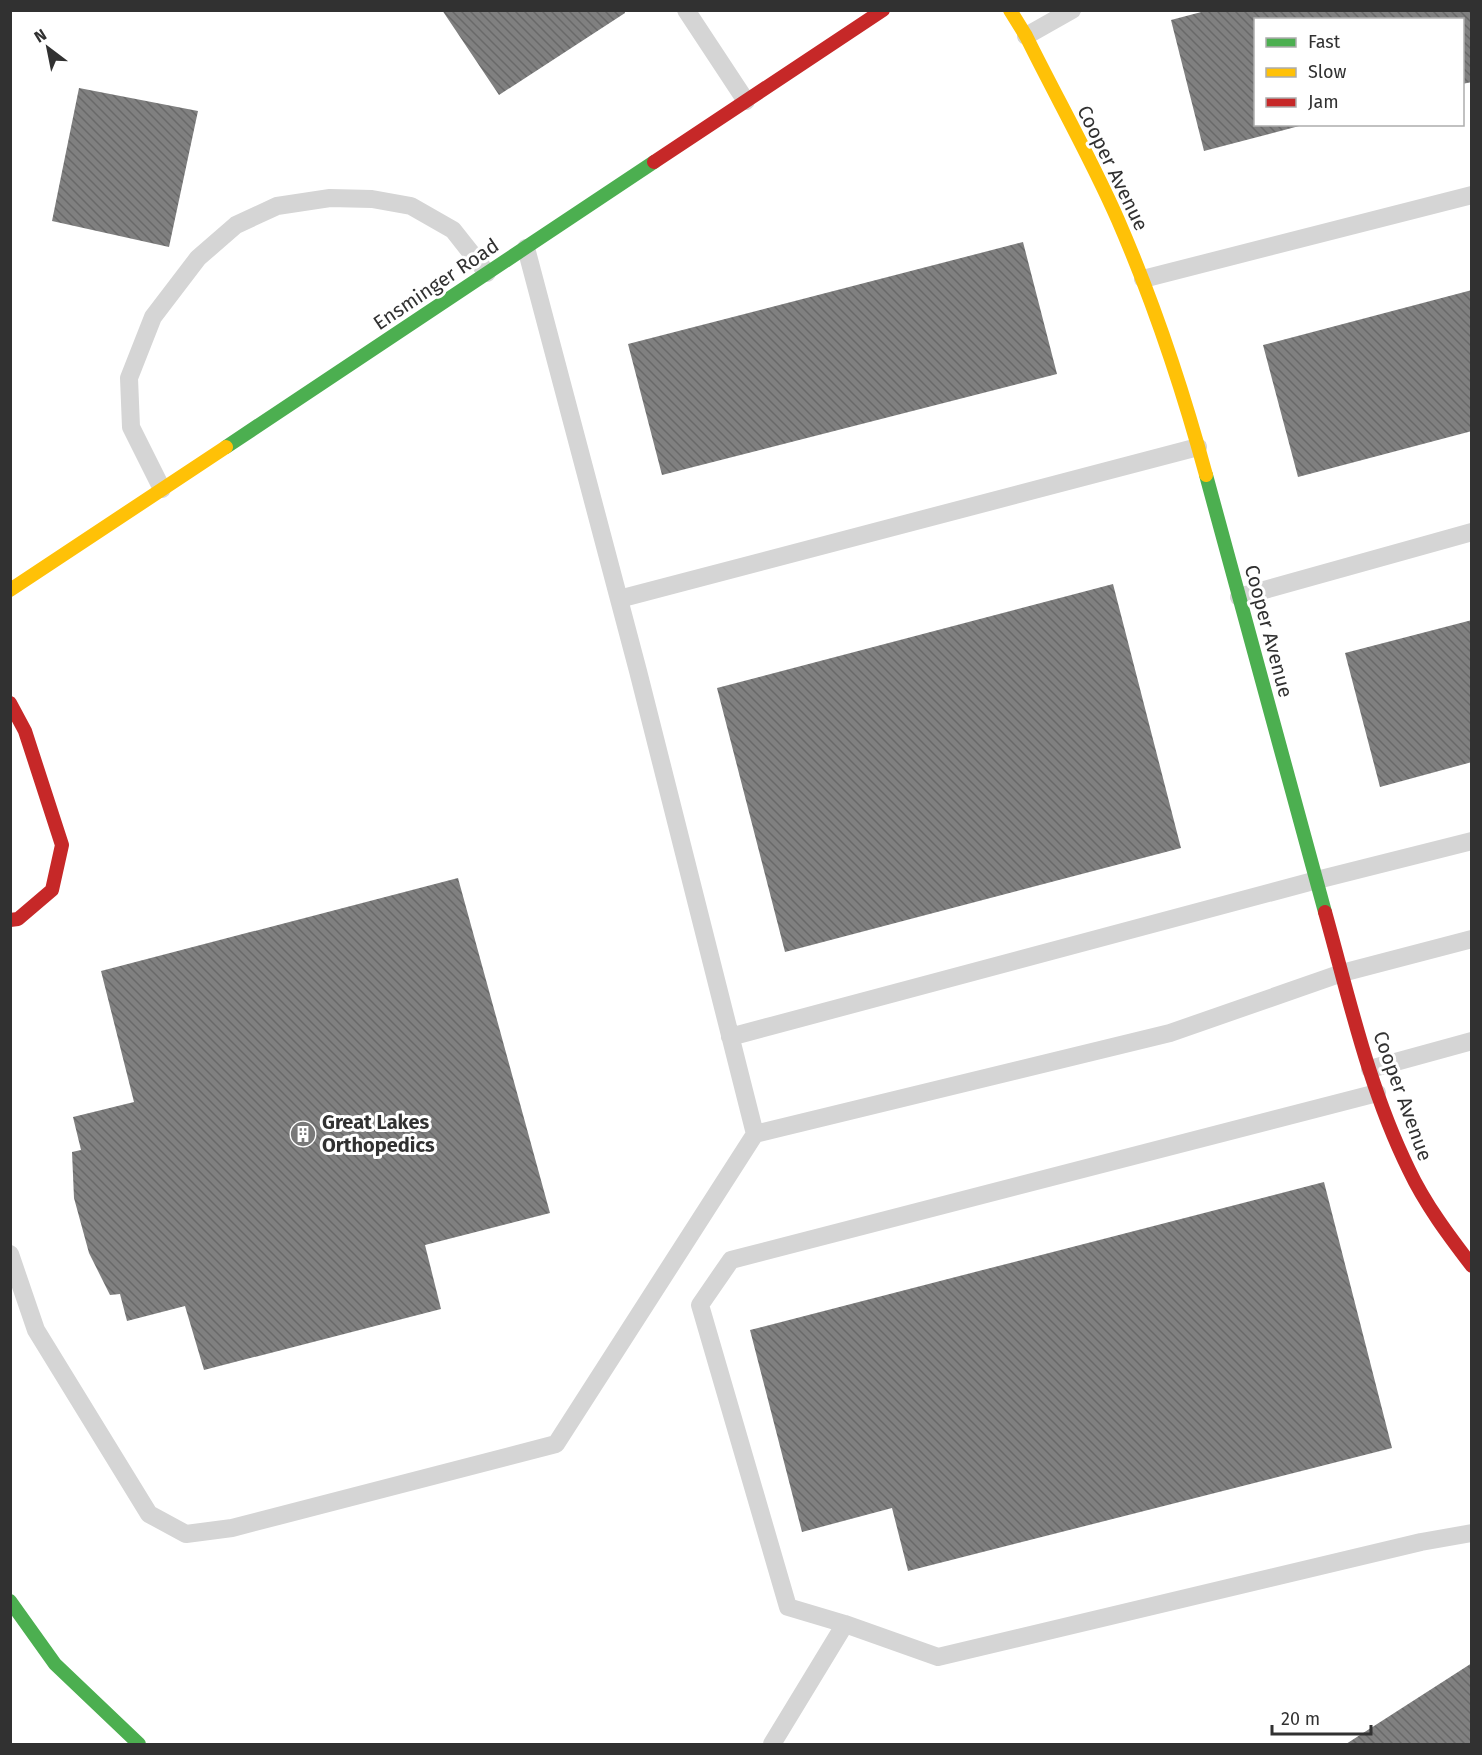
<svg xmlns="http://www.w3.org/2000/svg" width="1482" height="1755" font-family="'Fira Sans',sans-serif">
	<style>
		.building { fill: url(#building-back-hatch) }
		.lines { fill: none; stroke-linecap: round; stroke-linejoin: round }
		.lane { stroke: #d5d5d5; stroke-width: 18 }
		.fast { stroke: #4caf50; stroke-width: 14 }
		.slow { stroke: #ffc107; stroke-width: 14 }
		.jam { stroke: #c62828; stroke-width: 14 }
		.labels { text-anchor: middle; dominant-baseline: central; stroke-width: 6; stroke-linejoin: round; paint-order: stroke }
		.street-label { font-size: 20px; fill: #313131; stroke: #fff }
		.poi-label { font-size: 20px; font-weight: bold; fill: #313131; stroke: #fff; text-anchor: start }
	</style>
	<defs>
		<pattern id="building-back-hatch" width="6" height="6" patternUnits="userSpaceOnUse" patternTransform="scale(1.5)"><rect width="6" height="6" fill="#808080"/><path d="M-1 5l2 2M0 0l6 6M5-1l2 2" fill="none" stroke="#696969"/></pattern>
	</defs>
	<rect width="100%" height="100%" fill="#fff"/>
	<!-- building -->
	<path class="building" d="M 442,10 L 624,10 L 625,13 L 499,95 Z
		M 1209,10 L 1472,10 L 1472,82 L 1462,84 L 1462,20 L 1256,20 L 1256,124 L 1303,125 L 1204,151 L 1171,20 Z
		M 79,88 L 198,111 L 169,247 L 52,221 Z
		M 1023,242 L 1057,374 L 662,475 L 628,344 Z
		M 1472,290 L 1472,431 L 1298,477 L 1263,345 Z
		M 1113,584 L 1181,848 L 785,952 L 717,688 Z
		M 1472,620 L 1472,762 L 1380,787 L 1345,653 Z
		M 458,878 L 550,1213 L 425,1245 L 441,1309 L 204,1370 L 185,1306 L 127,1321 L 120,1294 L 110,1295 L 89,1253 L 74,1198 L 72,1152 L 81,1150 L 73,1117 L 134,1102 L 101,971 Z
		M 1324,1182 L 1392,1448 L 908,1571 L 892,1508 L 802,1532 L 750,1330 Z
		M 1472,1663 L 1472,1744 L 1346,1744 Z"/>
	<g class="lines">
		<!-- lane -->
		<path class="lane" d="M 686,10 L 746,101
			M 1026,36 L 1072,10
			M 526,248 L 638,671 L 755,1134 L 1170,1033 L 1342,973 L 1472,939
			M 1143,279 L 1472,195
			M 162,489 L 131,427 L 129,378 L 153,317 L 198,258 L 236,225 L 277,206 L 330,198 L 372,199 L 411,206 L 453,230 L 487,273
			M 1239,597 L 1472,532
			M 619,599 L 1198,447
			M 730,1037 L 1317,880 L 1472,841
			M 1370,1069 L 1472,1041
			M 1377,1093 L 731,1260 L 700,1305 L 788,1607 L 845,1624 L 938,1657 L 1421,1542 L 1472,1533
			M 10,1254 L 36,1330 L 149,1514 L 186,1534 L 232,1528 L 556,1444 L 755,1134
			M 772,1744 L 845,1624"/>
		<!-- fast -->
		<path class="fast" d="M 226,447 L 654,162
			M 1206,475 L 1325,912
			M 10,1601 L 55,1664 L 139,1744"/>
		<!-- slow -->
		<path class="slow" d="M 1010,10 L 1026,36 C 1056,97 1091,158 1118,220 C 1154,303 1182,387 1206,475
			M 10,590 L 226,447"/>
		<!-- jam -->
		<path class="jam" d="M 654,162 L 883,10
			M 10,703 L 25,731 L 62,845 L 52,890 L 18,919 L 10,920
			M 1325,912 C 1349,998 1369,1089 1409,1170 C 1425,1204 1449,1236 1472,1266"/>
	</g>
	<!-- icons -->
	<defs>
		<g id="building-disc" transform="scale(1.35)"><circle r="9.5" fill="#797979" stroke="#fff"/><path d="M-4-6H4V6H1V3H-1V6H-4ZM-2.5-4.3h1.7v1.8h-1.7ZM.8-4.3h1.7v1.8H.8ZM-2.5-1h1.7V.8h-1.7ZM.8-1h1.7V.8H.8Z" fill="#fff"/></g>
	</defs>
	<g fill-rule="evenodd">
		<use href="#building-disc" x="303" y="1134"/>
	</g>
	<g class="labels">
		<!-- street labels -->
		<g class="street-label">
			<text transform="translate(1113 168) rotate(64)">Cooper Avenue</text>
			<text transform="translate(436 284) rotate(-34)">Ensminger Road</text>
			<text transform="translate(1269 631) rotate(75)">Cooper Avenue</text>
			<text transform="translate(1403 1096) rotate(70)">Cooper Avenue</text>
		</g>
		<!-- poi labels -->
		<g class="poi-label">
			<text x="322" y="1122">Great Lakes<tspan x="322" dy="23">Orthopedics</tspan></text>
		</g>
	</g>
	<!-- border -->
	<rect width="1482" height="1755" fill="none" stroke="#313131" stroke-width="24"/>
	<!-- legend -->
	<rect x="1254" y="18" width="210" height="108" fill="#ffffff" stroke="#adadad" stroke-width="1.5"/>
	<rect x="1266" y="38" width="30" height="9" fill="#4caf50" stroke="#adadad" stroke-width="1.5"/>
	<text x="1308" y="48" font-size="18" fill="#313131">Fast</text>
	<rect x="1266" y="68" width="30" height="9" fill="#ffc107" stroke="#adadad" stroke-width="1.5"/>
	<text x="1308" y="78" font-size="18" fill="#313131">Slow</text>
	<rect x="1266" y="98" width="30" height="9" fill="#c62828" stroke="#adadad" stroke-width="1.5"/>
	<text x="1308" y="108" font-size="18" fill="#313131">Jam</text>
	<!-- north arrow -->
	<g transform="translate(48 48) rotate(328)" stroke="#ffffff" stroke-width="4.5" paint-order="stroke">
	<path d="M0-4.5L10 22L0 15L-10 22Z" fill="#313131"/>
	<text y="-9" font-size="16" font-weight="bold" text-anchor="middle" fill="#313131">N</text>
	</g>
	<!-- scale -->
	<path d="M1272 1725v9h99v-9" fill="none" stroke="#313131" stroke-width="3"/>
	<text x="1281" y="1725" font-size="18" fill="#313131" stroke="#ffffff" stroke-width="4.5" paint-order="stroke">20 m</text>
</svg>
